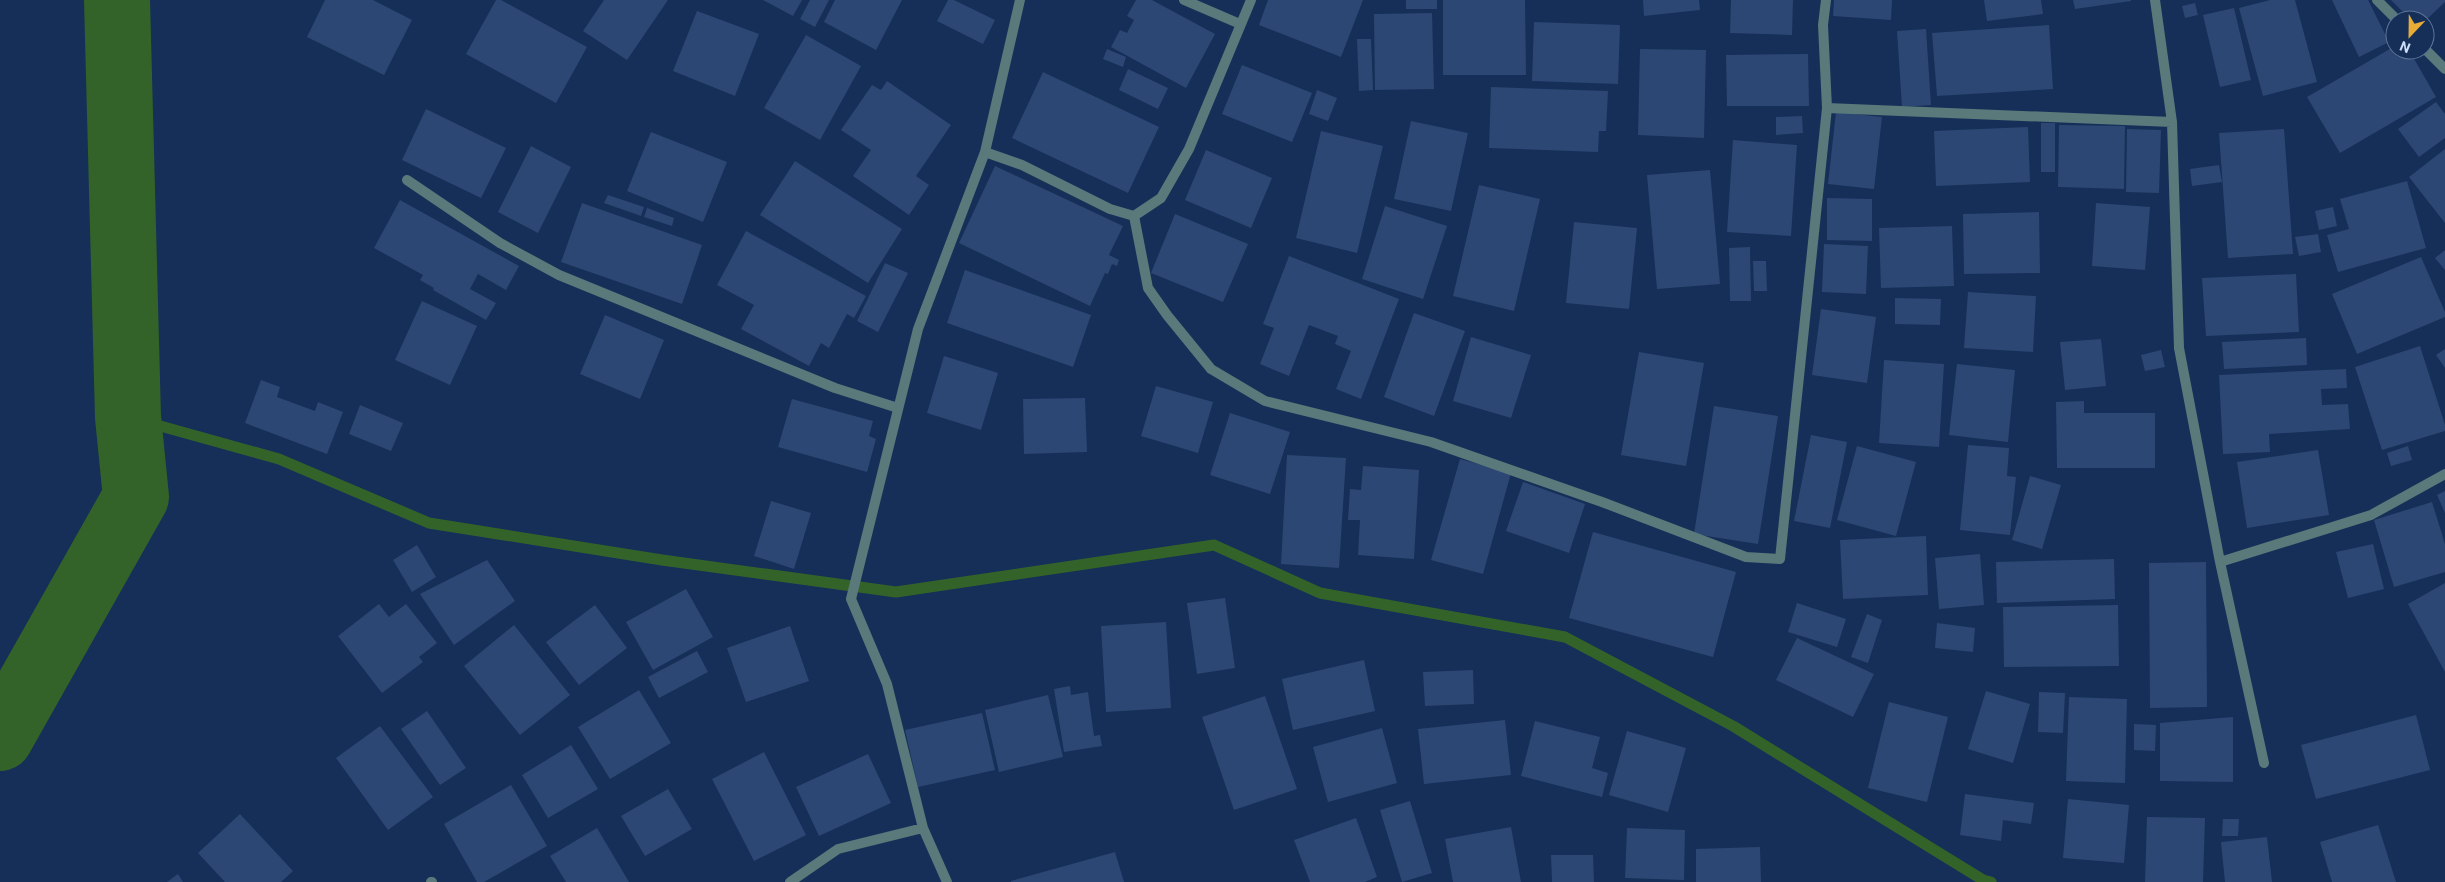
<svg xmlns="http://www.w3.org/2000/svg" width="2445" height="882" font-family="Roboto,sans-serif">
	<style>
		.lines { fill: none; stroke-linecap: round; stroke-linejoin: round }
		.stream { stroke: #346329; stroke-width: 11 }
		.river { stroke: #346329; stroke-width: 66 }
		.building { fill: #2c4773 }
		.minor { stroke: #59797a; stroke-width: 10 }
	</style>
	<rect width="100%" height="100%" fill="#152f58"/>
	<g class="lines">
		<!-- stream -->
		<path class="stream" d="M 128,417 L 279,459 L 429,523 L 662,560 L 896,592 L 1214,545 L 1320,593 L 1565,637 L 1733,726 L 1983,880 L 1991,882"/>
		<!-- river -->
		<path class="river" d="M 0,738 L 136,497 L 128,417 L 117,0"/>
	</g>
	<!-- building -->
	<path class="building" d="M 325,0 L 373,0 L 412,20 L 384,75 L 307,37 Z
		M 496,0 L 501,0 L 587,47 L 556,103 L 466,54 Z
		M 604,0 L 668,0 L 627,60 L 583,31 Z
		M 763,0 L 802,0 L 793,16 Z
		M 810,0 L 829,0 L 815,27 L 800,19 Z
		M 835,0 L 902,0 L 876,50 L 824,22 Z
		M 948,0 L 954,0 L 995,20 L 983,44 L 937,21 Z
		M 1136,0 L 1152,0 L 1215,34 L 1186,88 L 1111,47 L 1120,30 L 1127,33 L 1134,20 L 1127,16 Z
		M 1268,0 L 1363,0 L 1341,57 L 1259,25 Z
		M 1406,0 L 1437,0 L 1437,9 L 1406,9 Z
		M 1443,0 L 1525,0 L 1526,75 L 1443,75 Z
		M 1643,0 L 1699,0 L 1700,10 L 1644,16 Z
		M 1731,0 L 1793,0 L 1792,35 L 1730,33 Z
		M 1834,0 L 1892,0 L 1891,20 L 1833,16 Z
		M 1984,0 L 2041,0 L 2043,14 L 1987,21 Z
		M 2073,0 L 2131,0 L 2131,1 L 2075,9 Z
		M 2270,0 L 2295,0 L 2317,82 L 2263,96 L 2239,8 Z
		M 2332,0 L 2368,0 L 2389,42 L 2359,57 Z
		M 2391,0 L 2445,0 L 2445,2 L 2426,20 L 2411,20 Z
		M 2195,3 L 2198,15 L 2185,18 L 2182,6 Z
		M 2234,8 L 2251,80 L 2220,87 L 2203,15 Z
		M 697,11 L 759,34 L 735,96 L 673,71 Z
		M 1432,13 L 1434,89 L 1375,90 L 1374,14 Z
		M 1534,22 L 1620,25 L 1618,84 L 1532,81 Z
		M 2049,25 L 2053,89 L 1937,96 L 1932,33 Z
		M 1926,29 L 1931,105 L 1902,107 L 1897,31 Z
		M 806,35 L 861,66 L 820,140 L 764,108 Z
		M 1357,39 L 1371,39 L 1373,90 L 1359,91 Z
		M 2395,46 L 2395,50 L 2409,50 L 2436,97 L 2340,153 L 2307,97 Z
		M 1107,49 L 1126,57 L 1123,67 L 1103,59 Z
		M 1640,49 L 1706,50 L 1704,138 L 1638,135 Z
		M 1808,54 L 1809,106 L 1727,106 L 1726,55 Z
		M 1242,65 L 1312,93 L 1292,142 L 1222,114 Z
		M 1128,69 L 1168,88 L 1158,109 L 1119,90 Z
		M 1043,72 L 1159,127 L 1128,193 L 1012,138 Z
		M 887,81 L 951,125 L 916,176 L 929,185 L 909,215 L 853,176 L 871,150 L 841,130 L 872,85 L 881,90 Z
		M 1491,87 L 1608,91 L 1606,131 L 1599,131 L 1598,152 L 1489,148 Z
		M 1317,90 L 1337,98 L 1328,121 L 1309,114 Z
		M 2436,102 L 2445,114 L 2445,138 L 2419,157 L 2398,129 Z
		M 426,109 L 506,148 L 481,198 L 402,160 Z
		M 1836,112 L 1882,117 L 1874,189 L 1828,184 Z
		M 1802,116 L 1803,133 L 1776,135 L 1776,117 Z
		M 1411,121 L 1468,133 L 1451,211 L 1394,199 Z
		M 2041,123 L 2055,123 L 2055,172 L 2041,172 Z
		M 2059,125 L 2125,126 L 2124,189 L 2058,187 Z
		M 2028,127 L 2030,182 L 1936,186 L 1934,131 Z
		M 2127,129 L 2161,130 L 2159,193 L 2126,192 Z
		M 2284,129 L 2293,254 L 2228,258 L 2219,133 Z
		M 1321,131 L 1383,146 L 1357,253 L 1296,238 Z
		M 651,132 L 727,162 L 703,222 L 627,191 Z
		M 1733,140 L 1797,145 L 1791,236 L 1727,232 Z
		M 531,146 L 571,167 L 538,233 L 498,212 Z
		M 2445,149 L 2445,223 L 2409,177 Z
		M 1206,150 L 1272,178 L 1251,228 L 1185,200 Z
		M 795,161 L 902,229 L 868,283 L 760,215 Z
		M 2219,165 L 2222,182 L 2192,186 L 2190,169 Z
		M 995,166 L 1123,226 L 1109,255 L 1119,260 L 1117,266 L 1112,264 L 1108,274 L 1105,273 L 1090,306 L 959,243 Z
		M 1710,170 L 1720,284 L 1657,289 L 1647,175 Z
		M 2407,181 L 2426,248 L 2338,272 L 2327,235 L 2349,229 L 2340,199 Z
		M 1479,185 L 1540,199 L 1514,311 L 1453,296 Z
		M 608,195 L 644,207 L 641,216 L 604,203 Z
		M 1827,198 L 1872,199 L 1872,241 L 1827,240 Z
		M 400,200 L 519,266 L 506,290 L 478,274 L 470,289 L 496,303 L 486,320 L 433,290 L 434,288 L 420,280 L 423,275 L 374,248 Z
		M 582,203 L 702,245 L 682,304 L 561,262 Z
		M 2096,203 L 2150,207 L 2145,270 L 2092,266 Z
		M 1385,206 L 1447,226 L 1423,299 L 1362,279 Z
		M 2333,207 L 2337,226 L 2319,230 L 2315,211 Z
		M 647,208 L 674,218 L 672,226 L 644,217 Z
		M 2039,212 L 2040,273 L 1964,274 L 1963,214 Z
		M 1175,214 L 1248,244 L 1223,302 L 1151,273 Z
		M 1574,222 L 1637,228 L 1629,309 L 1566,303 Z
		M 1952,226 L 1954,286 L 1881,288 L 1879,228 Z
		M 746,231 L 866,296 L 854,318 L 847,314 L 829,348 L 821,343 L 809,366 L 741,329 L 754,305 L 717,285 Z
		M 2318,234 L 2321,252 L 2299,256 L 2295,237 Z
		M 1824,244 L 1868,246 L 1866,294 L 1822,292 Z
		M 1750,247 L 1751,301 L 1730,301 L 1729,248 Z
		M 2445,250 L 2445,270 L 2435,258 Z
		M 1289,256 L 1399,299 L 1361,399 L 1336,389 L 1351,351 L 1335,344 L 1338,336 L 1309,325 L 1289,376 L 1260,364 L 1274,328 L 1263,324 Z
		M 2421,257 L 2445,312 L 2445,317 L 2357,354 L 2332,294 Z
		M 1753,261 L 1766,261 L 1767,291 L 1754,291 Z
		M 885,263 L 908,273 L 878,332 L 857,321 Z
		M 965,270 L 1091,315 L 1073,367 L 947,323 Z
		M 2296,274 L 2299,332 L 2206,336 L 2202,278 Z
		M 1968,292 L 2036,296 L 2033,352 L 1964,348 Z
		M 1895,298 L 1941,299 L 1940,325 L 1895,324 Z
		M 422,301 L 477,326 L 450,385 L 395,360 Z
		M 1821,309 L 1876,317 L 1867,383 L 1812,375 Z
		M 1414,313 L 1465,331 L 1434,416 L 1384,397 Z
		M 605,315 L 664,340 L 640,399 L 580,374 Z
		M 1471,337 L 1531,355 L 1511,418 L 1453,401 Z
		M 2306,338 L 2307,365 L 2224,369 L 2222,342 Z
		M 2101,339 L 2106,386 L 2065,390 L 2060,342 Z
		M 2420,346 L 2445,425 L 2445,431 L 2382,450 L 2355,367 Z
		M 2445,349 L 2445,368 L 2436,355 Z
		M 2161,350 L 2165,367 L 2145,371 L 2141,355 Z
		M 1639,352 L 1704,363 L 1686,466 L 1621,455 Z
		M 944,356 L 998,373 L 981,430 L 927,413 Z
		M 1884,360 L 1944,364 L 1939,447 L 1879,443 Z
		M 1957,364 L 2015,370 L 2008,442 L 1949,435 Z
		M 2346,369 L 2347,388 L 2321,389 L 2322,405 L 2348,404 L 2350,429 L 2269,434 L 2270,452 L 2223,454 L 2219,375 Z
		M 261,380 L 280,387 L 277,397 L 315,411 L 318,402 L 343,412 L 327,454 L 245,423 Z
		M 1156,386 L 1213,402 L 1198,453 L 1141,436 Z
		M 1085,398 L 1087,452 L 1024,454 L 1023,399 Z
		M 792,399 L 873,421 L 869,436 L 876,439 L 867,472 L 778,447 Z
		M 2084,401 L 2084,413 L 2155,413 L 2155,468 L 2057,468 L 2056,402 Z
		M 360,405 L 403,423 L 391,451 L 349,434 Z
		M 1714,406 L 1778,416 L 1758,544 L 1694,534 Z
		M 1230,413 L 1290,432 L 1270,494 L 1210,475 Z
		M 1811,435 L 1847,442 L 1830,528 L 1794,521 Z
		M 1968,445 L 2009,448 L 2007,476 L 2016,477 L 2010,535 L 1960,530 Z
		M 1857,446 L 1916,462 L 1896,536 L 1837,520 Z
		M 2408,446 L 2412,460 L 2391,466 L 2387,453 Z
		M 2318,450 L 2329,515 L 2247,528 L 2237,462 Z
		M 1287,455 L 1346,458 L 1339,568 L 1281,564 Z
		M 1460,459 L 1511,473 L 1483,574 L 1431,560 Z
		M 1363,466 L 1419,470 L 1414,559 L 1358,555 L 1360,520 L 1348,520 L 1350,489 L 1361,490 Z
		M 2030,476 L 2061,485 L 2042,549 L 2012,540 Z
		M 1523,482 L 1585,504 L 1569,553 L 1506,531 Z
		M 2445,491 L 2445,513 L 2437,495 Z
		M 771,501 L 811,513 L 794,569 L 754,556 Z
		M 2432,502 L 2445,544 L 2445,572 L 2394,587 L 2374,520 Z
		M 1593,532 L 1736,572 L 1713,657 L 1569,618 Z
		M 1926,536 L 1928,595 L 1843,599 L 1840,540 Z
		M 2373,544 L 2384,589 L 2348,598 L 2336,552 Z
		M 417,545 L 436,577 L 412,592 L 393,560 Z
		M 1980,554 L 1984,605 L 1939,609 L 1935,558 Z
		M 2114,559 L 2115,599 L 1997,603 L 1996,562 Z
		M 487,560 L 515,601 L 454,645 L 420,594 Z
		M 2206,562 L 2207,707 L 2150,708 L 2149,563 Z
		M 2445,583 L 2445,672 L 2408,604 Z
		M 686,589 L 713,637 L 653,670 L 626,622 Z
		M 1225,598 L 1235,668 L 1197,674 L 1187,603 Z
		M 1797,603 L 1846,619 L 1837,647 L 1788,632 Z
		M 379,604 L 389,617 L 406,604 L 437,643 L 419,657 L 423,662 L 382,693 L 338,636 Z
		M 595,605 L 627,648 L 579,685 L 546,642 Z
		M 2118,605 L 2119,666 L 2004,667 L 2003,607 Z
		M 1867,614 L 1882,620 L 1868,663 L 1851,657 Z
		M 1166,622 L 1171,708 L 1106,712 L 1101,626 Z
		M 1937,623 L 1975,628 L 1973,652 L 1935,648 Z
		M 514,625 L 570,695 L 520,735 L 464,666 Z
		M 790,626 L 809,681 L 746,702 L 727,648 Z
		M 1797,638 L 1874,674 L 1853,717 L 1776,680 Z
		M 697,651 L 708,672 L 659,698 L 648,677 Z
		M 1364,660 L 1375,711 L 1293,730 L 1282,679 Z
		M 1473,670 L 1474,704 L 1425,706 L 1423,672 Z
		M 1070,686 L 1071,695 L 1088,692 L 1094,736 L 1100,735 L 1102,746 L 1064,752 L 1054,689 Z
		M 639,690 L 671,743 L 610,779 L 578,727 Z
		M 1986,691 L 2030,704 L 2013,763 L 1968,749 Z
		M 2039,692 L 2065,693 L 2063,733 L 2038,732 Z
		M 1048,695 L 1063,757 L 999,772 L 985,710 Z
		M 1265,696 L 1297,789 L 1234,810 L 1202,717 Z
		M 2069,697 L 2127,699 L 2125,783 L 2066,781 Z
		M 1889,702 L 1948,717 L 1927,802 L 1868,788 Z
		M 427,711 L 466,768 L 440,785 L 401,729 Z
		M 982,713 L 995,770 L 918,787 L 905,730 Z
		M 2416,715 L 2430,770 L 2316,799 L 2301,745 Z
		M 2233,717 L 2233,782 L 2160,781 L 2160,723 Z
		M 1505,720 L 1511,775 L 1424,784 L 1418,729 Z
		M 1535,721 L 1600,737 L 1592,768 L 1608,773 L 1602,797 L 1521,776 Z
		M 2134,724 L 2156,725 L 2155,751 L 2134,750 Z
		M 380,726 L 433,797 L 388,830 L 336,758 Z
		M 1382,728 L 1397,783 L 1328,802 L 1313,747 Z
		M 1627,731 L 1686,748 L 1668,812 L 1609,795 Z
		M 571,745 L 598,789 L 548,818 L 522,775 Z
		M 764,752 L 806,835 L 754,861 L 712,779 Z
		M 868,754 L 891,803 L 819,836 L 796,787 Z
		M 511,785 L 547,846 L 484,882 L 477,882 L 444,824 Z
		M 668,789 L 692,829 L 645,856 L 621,816 Z
		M 1965,794 L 2034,803 L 2031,824 L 2003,820 L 2001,841 L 1960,835 Z
		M 2068,799 L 2129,805 L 2124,863 L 2063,858 Z
		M 1410,801 L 1432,873 L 1402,882 L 1380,810 Z
		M 240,814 L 293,871 L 281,882 L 225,882 L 198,853 Z
		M 2147,817 L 2205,818 L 2203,882 L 2145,882 Z
		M 1356,818 L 1377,877 L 1365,882 L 1310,882 L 1294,840 Z
		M 2223,819 L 2239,819 L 2238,836 L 2222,836 Z
		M 2378,825 L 2396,882 L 2332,882 L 2320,842 Z
		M 1511,827 L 1521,882 L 1453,882 L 1445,839 Z
		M 597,828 L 629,882 L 566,882 L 550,856 Z
		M 1627,828 L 1685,830 L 1684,880 L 1625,878 Z
		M 2267,837 L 2272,882 L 2225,882 L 2221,842 Z
		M 1760,847 L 1761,882 L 1696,882 L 1696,849 Z
		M 1115,852 L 1124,882 L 1011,882 L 1011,881 Z
		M 1551,855 L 1593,855 L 1594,882 L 1552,882 Z
		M 178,874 L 183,882 L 167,882 Z"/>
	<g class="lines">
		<!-- minor -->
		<path class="minor" d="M 1184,0 L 1240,24
			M 2155,0 L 2172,122 L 2179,348 L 2220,562 L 2264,763
			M 2377,0 L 2397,20
			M 2425,49 L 2445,69
			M 1827,108 L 2172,122
			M 985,152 L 1022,165 L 1110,209 L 1134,216 L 1161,198 L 1189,149 L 1251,0
			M 407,180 L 500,243 L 559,275 L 835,388 L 898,408
			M 1134,216 L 1148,288 L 1167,315 L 1211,369 L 1265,401 L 1431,442 L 1602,502 L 1746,557 L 1780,559 L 1827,108 L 1823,25 L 1826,0
			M 2220,562 L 2371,515 L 2445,474
			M 431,882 L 432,882
			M 790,882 L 838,849 L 923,828
			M 947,882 L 923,828 L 887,684 L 851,599 L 918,329 L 985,152 L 1020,0"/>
	</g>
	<!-- north arrow -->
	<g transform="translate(2410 35) rotate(202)"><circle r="24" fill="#152f58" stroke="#5e7598"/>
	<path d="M0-4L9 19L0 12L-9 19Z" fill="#e8ac37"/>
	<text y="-8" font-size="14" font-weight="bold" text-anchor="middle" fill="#ccddf7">N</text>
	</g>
</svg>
